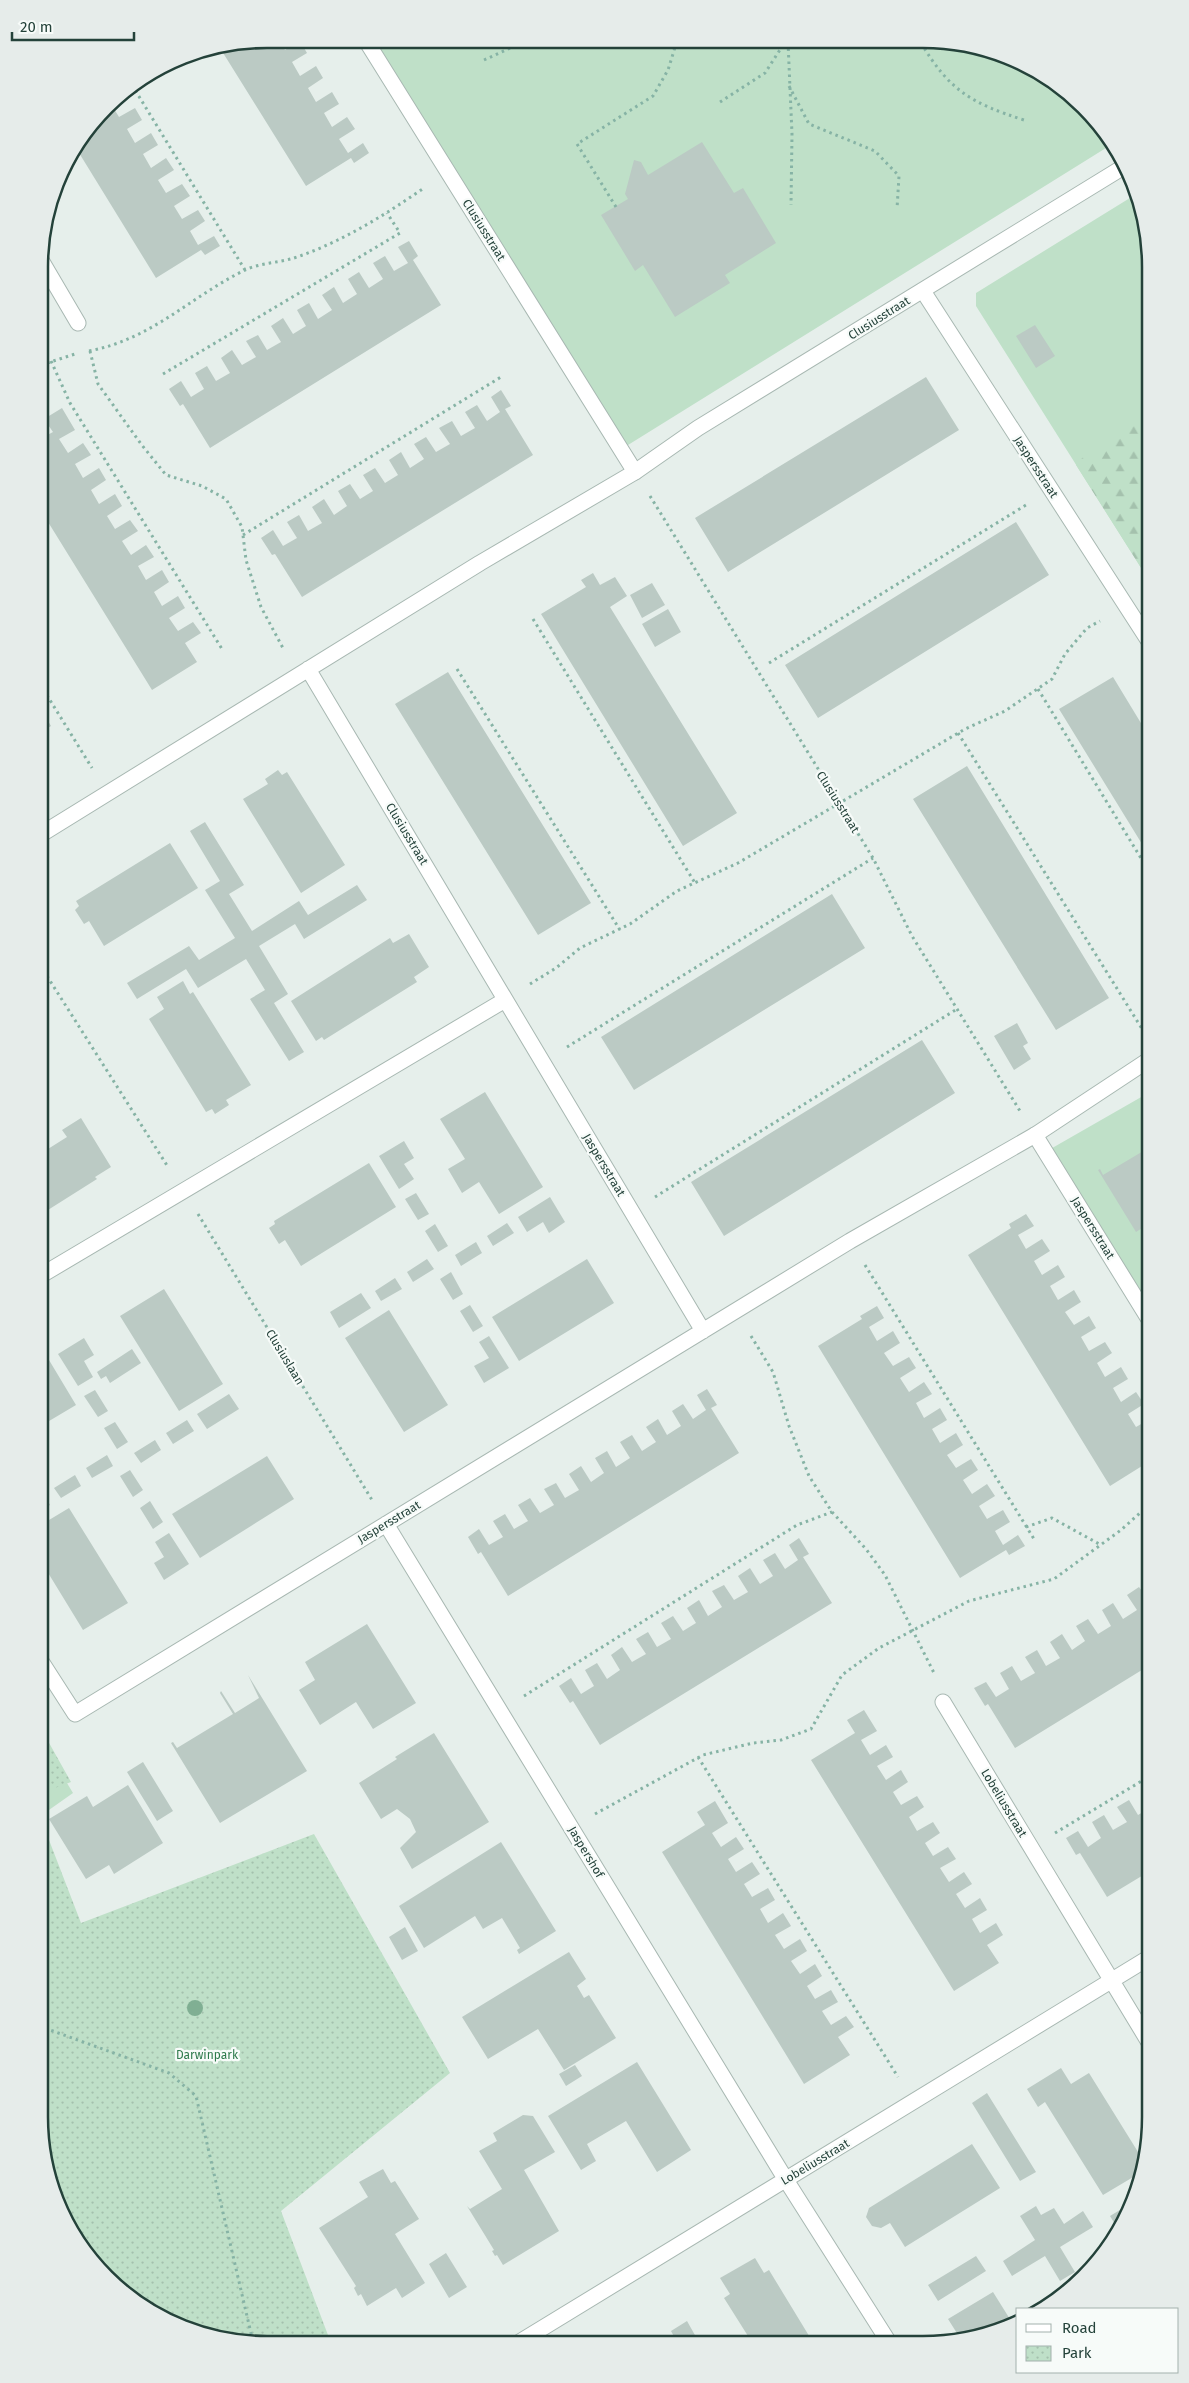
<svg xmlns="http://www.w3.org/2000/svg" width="1189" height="2383" font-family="'Fira Sans',sans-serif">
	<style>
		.green { fill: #bfe0c8 }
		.forest { fill: url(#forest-firs) }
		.park { fill: url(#park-dots) }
		.building { fill: #bbcac4 }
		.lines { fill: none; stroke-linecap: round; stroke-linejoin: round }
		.lane-casing { stroke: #a8b8b2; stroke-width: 17 }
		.street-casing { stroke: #a8b8b2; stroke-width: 17 }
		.path { stroke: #86b3a5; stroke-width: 3; stroke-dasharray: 2.5 4; stroke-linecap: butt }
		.lane { stroke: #fff; stroke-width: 15 }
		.street { stroke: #fff; stroke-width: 15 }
		.tree { fill: #80af93 }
		.labels { text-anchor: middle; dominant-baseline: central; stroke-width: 4.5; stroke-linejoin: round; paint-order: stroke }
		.street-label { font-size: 12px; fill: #24423a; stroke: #f7fbf9 }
		.park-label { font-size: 12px; fill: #2d7a4b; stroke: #f7fbf9 }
		.rim { fill: none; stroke: #24423a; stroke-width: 2.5 }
	</style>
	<defs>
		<pattern id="forest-firs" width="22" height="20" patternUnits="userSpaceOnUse" patternTransform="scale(1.25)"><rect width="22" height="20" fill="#bfe0c8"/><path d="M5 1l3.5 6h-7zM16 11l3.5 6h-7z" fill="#a4c1ad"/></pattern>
		<pattern id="park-dots" width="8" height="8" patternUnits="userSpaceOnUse" patternTransform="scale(1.25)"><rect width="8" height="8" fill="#bfe0c8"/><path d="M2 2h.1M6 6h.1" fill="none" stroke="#a4c1ad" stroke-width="1.8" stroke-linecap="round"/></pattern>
	</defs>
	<rect width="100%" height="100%" fill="#e6efeb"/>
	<!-- green -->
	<path class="green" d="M 359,39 L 967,43 L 1024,62 L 1073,95 L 1114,143 L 628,445 L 611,447 Z
		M 1138,193 L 1150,266 L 1150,582 L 976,306 L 976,293 Z
		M 1150,1092 L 1150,1317 L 1047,1151 Z
		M 39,1737 L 73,1793 L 39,1817 Z"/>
	<!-- forest -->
	<path class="forest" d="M 1141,419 L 1150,419 L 1150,582 L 1076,465 L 1084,456 L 1111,443 Z"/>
	<!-- park -->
	<path class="park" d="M 39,1725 L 71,1782 L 39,1794 Z
		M 39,1814 L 81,1923 L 314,1834 L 450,2073 L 281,2211 L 331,2343 L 236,2342 L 166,2321 L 116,2288 L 77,2243 L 51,2190 L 39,2117 Z"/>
	<!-- building -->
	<path class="building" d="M 266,39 L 278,39 L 285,50 L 300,41 L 307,53 L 292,62 L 300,76 L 316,66 L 323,78 L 308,88 L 316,102 L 332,92 L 339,104 L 324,113 L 332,127 L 347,117 L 355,129 L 339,139 L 348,153 L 363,143 L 369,153 L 354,163 L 351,158 L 306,186 L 220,48 Z
		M 124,90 L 127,94 L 111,104 L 119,117 L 135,108 L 142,120 L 127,129 L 135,143 L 151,133 L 158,145 L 143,154 L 151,168 L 166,158 L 174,170 L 158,180 L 166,193 L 182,184 L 190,196 L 174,206 L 182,219 L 198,210 L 205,221 L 190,231 L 198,245 L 214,236 L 220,246 L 205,255 L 201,250 L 156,278 L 76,148 L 116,95 Z
		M 702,142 L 734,193 L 743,188 L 776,243 L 725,275 L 730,283 L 675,317 L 643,265 L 635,271 L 601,215 L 628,199 L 625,194 L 634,160 L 641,162 L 648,175 Z
		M 409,241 L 418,256 L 413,260 L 441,305 L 210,448 L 183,404 L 180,406 L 169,389 L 181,381 L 191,397 L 204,389 L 195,373 L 207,366 L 216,381 L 230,373 L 221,358 L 232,350 L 242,365 L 256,357 L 246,341 L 258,335 L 267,350 L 281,342 L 271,326 L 283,318 L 293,334 L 306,326 L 297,310 L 309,303 L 318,319 L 332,310 L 322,295 L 334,287 L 343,303 L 357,294 L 348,279 L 359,272 L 369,288 L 383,279 L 373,263 L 385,256 L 394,271 L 408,263 L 398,247 Z
		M 1035,325 L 1055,356 L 1036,368 L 1016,336 Z
		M 926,377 L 959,430 L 728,572 L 695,518 Z
		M 501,390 L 511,406 L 505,409 L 533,455 L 302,597 L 275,554 L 272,555 L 261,538 L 273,530 L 283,546 L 297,538 L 287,522 L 299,515 L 308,531 L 322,523 L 312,507 L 324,499 L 334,515 L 347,506 L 338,491 L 350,484 L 360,499 L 373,491 L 363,475 L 375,468 L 385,483 L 398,475 L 389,460 L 401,452 L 410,468 L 424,459 L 414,444 L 426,437 L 436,452 L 450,444 L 439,428 L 452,421 L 461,436 L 475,428 L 465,412 L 477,405 L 487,421 L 500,412 L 491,397 Z
		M 62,408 L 75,430 L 59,439 L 68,453 L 83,443 L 91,455 L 75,464 L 83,478 L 99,468 L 106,480 L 91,490 L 99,504 L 115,494 L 122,506 L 107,516 L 115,529 L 130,520 L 138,531 L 122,541 L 131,555 L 146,545 L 154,557 L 138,566 L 146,580 L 162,570 L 169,582 L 154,592 L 162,606 L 178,596 L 185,608 L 169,618 L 178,631 L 193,622 L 201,633 L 185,643 L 197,662 L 152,690 L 40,509 L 40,439 L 53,432 L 44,419 Z
		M 1016,522 L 1049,575 L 818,718 L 785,665 Z
		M 593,573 L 600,585 L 615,577 L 627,596 L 610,607 L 737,813 L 683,846 L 541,614 L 586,587 L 581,580 Z
		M 652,583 L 665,605 L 642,618 L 630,595 Z
		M 668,609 L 681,632 L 655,647 L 642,624 Z
		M 448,672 L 591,903 L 538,935 L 395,704 Z
		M 1113,677 L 1150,738 L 1150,857 L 1059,709 Z
		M 44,714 L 51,726 L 40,733 L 40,716 Z
		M 40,742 L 48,754 L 40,759 Z
		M 967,766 L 1109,998 L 1056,1030 L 913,799 Z
		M 278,770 L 282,775 L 287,772 L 345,865 L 301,893 L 243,799 L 268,784 L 265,779 Z
		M 205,822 L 244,885 L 229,894 L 252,931 L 299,901 L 308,915 L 357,885 L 367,900 L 304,939 L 295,924 L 259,946 L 288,994 L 274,1003 L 304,1052 L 289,1061 L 250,999 L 265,990 L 246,959 L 198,988 L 186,969 L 137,999 L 127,983 L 189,946 L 199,960 L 235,938 L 205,890 L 220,881 L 190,831 Z
		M 170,843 L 198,888 L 104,946 L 89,921 L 84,924 L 75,910 L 79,906 L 76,901 Z
		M 832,894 L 865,948 L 634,1090 L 601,1037 Z
		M 409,934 L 429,967 L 414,977 L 417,982 L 324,1040 L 322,1037 L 316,1041 L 291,1001 L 390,938 L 393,943 Z
		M 183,981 L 190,994 L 193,992 L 251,1085 L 226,1100 L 229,1105 L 215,1114 L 212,1109 L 206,1112 L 149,1019 L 164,1009 L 157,997 Z
		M 1017,1023 L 1028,1043 L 1023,1046 L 1031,1059 L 1014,1070 L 994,1036 Z
		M 922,1040 L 955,1093 L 724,1236 L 691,1182 Z
		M 40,1087 L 46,1098 L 40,1102 Z
		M 485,1092 L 543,1187 L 499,1214 L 479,1182 L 462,1193 L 448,1169 L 465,1159 L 440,1119 Z
		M 81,1118 L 111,1167 L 95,1177 L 97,1179 L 40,1215 L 40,1154 L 67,1137 L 62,1130 Z
		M 404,1141 L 414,1158 L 404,1164 L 414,1179 L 399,1189 L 379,1156 Z
		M 1150,1147 L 1150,1223 L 1136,1232 L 1098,1170 L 1100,1169 L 1103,1175 Z
		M 369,1163 L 396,1207 L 301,1266 L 285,1240 L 279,1244 L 269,1228 L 275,1224 L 274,1221 Z
		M 416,1193 L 429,1214 L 418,1220 L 405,1199 Z
		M 550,1197 L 565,1222 L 549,1233 L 543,1222 L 527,1232 L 518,1217 Z
		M 1026,1214 L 1034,1226 L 1018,1235 L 1026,1249 L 1042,1239 L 1050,1251 L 1034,1261 L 1042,1275 L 1058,1265 L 1065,1277 L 1050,1286 L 1058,1300 L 1074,1290 L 1081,1302 L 1065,1312 L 1074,1325 L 1089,1316 L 1096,1328 L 1081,1337 L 1089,1351 L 1105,1342 L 1112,1353 L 1097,1363 L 1105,1377 L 1121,1367 L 1128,1379 L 1113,1388 L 1121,1402 L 1136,1392 L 1144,1404 L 1128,1414 L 1136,1427 L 1150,1419 L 1150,1435 L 1144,1439 L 1150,1449 L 1150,1461 L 1110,1486 L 968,1255 L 1011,1228 L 1009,1224 Z
		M 507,1223 L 514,1233 L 493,1246 L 487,1236 Z
		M 435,1224 L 448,1246 L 438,1252 L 425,1231 Z
		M 476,1242 L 482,1253 L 461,1266 L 455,1255 Z
		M 427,1259 L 434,1269 L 413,1282 L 407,1272 Z
		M 587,1259 L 614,1303 L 519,1361 L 492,1317 Z
		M 451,1272 L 463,1294 L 453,1300 L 440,1279 Z
		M 395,1278 L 402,1289 L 381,1301 L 375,1291 Z
		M 164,1289 L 223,1384 L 179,1411 L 120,1316 Z
		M 361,1293 L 371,1308 L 339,1328 L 330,1312 Z
		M 470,1305 L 483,1326 L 473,1332 L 460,1311 Z
		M 877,1306 L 884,1318 L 869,1327 L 877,1341 L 893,1331 L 900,1343 L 884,1353 L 893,1366 L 909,1357 L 916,1368 L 900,1378 L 909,1392 L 924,1382 L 932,1394 L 916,1403 L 924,1418 L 940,1408 L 947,1420 L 932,1429 L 940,1443 L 956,1433 L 963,1445 L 947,1455 L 956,1468 L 971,1459 L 978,1470 L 963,1480 L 972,1494 L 987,1484 L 995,1496 L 979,1506 L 987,1519 L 1003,1510 L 1010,1522 L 995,1531 L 1003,1545 L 1018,1535 L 1025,1546 L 1009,1555 L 1006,1550 L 960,1578 L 818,1346 L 862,1319 L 860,1316 Z
		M 389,1310 L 448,1405 L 404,1432 L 345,1338 Z
		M 489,1336 L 509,1368 L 484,1383 L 474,1366 L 489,1358 L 479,1342 Z
		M 84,1338 L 94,1355 L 84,1361 L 93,1377 L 78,1386 L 58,1354 Z
		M 132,1349 L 141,1363 L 110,1383 L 106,1376 L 101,1379 L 97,1372 Z
		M 49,1360 L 76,1405 L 39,1427 L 40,1366 Z
		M 707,1389 L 717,1405 L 711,1408 L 739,1453 L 508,1596 L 481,1552 L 478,1554 L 468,1537 L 479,1529 L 489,1545 L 503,1537 L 493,1521 L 505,1514 L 514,1529 L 528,1521 L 518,1505 L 530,1498 L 540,1513 L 554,1505 L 544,1489 L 556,1483 L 565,1498 L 579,1490 L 569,1474 L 581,1466 L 591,1482 L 604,1473 L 595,1458 L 607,1451 L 616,1467 L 630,1458 L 620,1442 L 632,1435 L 642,1451 L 656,1442 L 646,1427 L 658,1419 L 667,1435 L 681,1426 L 672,1411 L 683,1404 L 693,1419 L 706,1410 L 697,1395 Z
		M 95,1390 L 108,1411 L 98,1417 L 84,1396 Z
		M 229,1394 L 239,1409 L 207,1429 L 197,1414 Z
		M 187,1420 L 194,1431 L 173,1444 L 166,1433 Z
		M 115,1422 L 128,1442 L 117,1449 L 104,1428 Z
		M 155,1440 L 161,1450 L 141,1463 L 134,1453 Z
		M 107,1455 L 113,1466 L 92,1478 L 86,1468 Z
		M 267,1456 L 294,1499 L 200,1558 L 172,1514 Z
		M 130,1470 L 143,1490 L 133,1497 L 120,1476 Z
		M 75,1475 L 81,1486 L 61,1498 L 54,1488 Z
		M 41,1489 L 50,1505 L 39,1511 L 39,1490 Z
		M 150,1501 L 163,1522 L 153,1529 L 140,1508 Z
		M 69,1508 L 128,1603 L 83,1630 L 39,1558 L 39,1526 Z
		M 169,1533 L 189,1564 L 164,1580 L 154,1563 L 164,1557 L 155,1542 Z
		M 799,1538 L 809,1554 L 803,1557 L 832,1603 L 600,1745 L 573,1701 L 570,1703 L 559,1686 L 571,1678 L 581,1694 L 594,1686 L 585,1670 L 597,1663 L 607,1679 L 620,1670 L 611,1655 L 622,1647 L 632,1662 L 646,1654 L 636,1639 L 648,1632 L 657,1647 L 671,1639 L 661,1623 L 673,1616 L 683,1631 L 696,1623 L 687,1608 L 699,1600 L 708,1616 L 722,1607 L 712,1591 L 724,1585 L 734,1600 L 748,1592 L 738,1576 L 750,1568 L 760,1584 L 773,1576 L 763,1560 L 775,1553 L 785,1569 L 798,1560 L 789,1545 Z
		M 1139,1587 L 1150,1602 L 1150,1665 L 1015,1748 L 988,1704 L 985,1706 L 974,1688 L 986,1682 L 996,1697 L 1009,1689 L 1000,1673 L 1012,1666 L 1021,1681 L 1035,1673 L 1025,1657 L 1037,1650 L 1046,1666 L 1060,1658 L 1050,1642 L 1062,1634 L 1072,1650 L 1085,1641 L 1076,1626 L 1088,1619 L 1098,1634 L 1111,1626 L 1102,1610 L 1113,1603 L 1123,1619 L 1137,1610 L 1127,1595 Z
		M 367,1624 L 416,1703 L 373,1729 L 356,1702 L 320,1725 L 299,1690 L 315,1680 L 305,1662 Z
		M 248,1675 L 307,1771 L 220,1823 L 171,1743 L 173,1742 L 177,1748 L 233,1714 L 220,1693 L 221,1691 L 235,1713 L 259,1698 Z
		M 864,1710 L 877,1731 L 861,1740 L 870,1755 L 886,1745 L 893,1757 L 877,1766 L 886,1780 L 901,1770 L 908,1782 L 893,1792 L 901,1805 L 917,1796 L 924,1807 L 909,1817 L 917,1831 L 933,1822 L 940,1833 L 925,1843 L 933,1856 L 948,1847 L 956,1859 L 940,1868 L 949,1882 L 964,1872 L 972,1884 L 956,1894 L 965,1908 L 980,1898 L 987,1910 L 972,1919 L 980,1933 L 996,1923 L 1003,1935 L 987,1945 L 999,1963 L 954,1991 L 811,1760 L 855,1733 L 847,1720 Z
		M 434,1733 L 489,1822 L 412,1869 L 400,1848 L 416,1832 L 410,1819 L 397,1809 L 381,1819 L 359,1783 L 397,1759 L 395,1757 Z
		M 143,1762 L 173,1811 L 157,1821 L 127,1772 Z
		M 128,1785 L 163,1843 L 114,1874 L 109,1865 L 86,1879 L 49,1819 L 87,1796 L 93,1807 Z
		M 1150,1787 L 1150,1803 L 1143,1791 Z
		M 1129,1800 L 1138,1815 L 1150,1808 L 1150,1871 L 1107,1897 L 1080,1853 L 1076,1855 L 1066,1838 L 1078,1831 L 1088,1847 L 1101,1838 L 1092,1822 L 1104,1815 L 1113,1830 L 1127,1822 L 1117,1807 Z
		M 715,1801 L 728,1823 L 712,1833 L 721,1847 L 736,1837 L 744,1849 L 728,1859 L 736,1872 L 752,1862 L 760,1874 L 744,1884 L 752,1897 L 768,1888 L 775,1900 L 760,1909 L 768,1923 L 783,1913 L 791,1926 L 775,1935 L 784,1949 L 800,1939 L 807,1951 L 791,1961 L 800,1974 L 815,1964 L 822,1976 L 807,1986 L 815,1999 L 831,1990 L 838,2002 L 822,2011 L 831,2025 L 846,2016 L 854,2027 L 838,2037 L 850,2055 L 804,2084 L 662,1852 L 705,1825 L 697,1812 Z
		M 501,1842 L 556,1931 L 519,1954 L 517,1950 L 520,1948 L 502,1918 L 483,1929 L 475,1916 L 424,1948 L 399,1906 Z
		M 405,1927 L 418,1951 L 402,1960 L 389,1937 Z
		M 569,1952 L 586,1979 L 577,1986 L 584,1998 L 589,1995 L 616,2038 L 564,2070 L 538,2029 L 488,2059 L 462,2017 Z
		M 637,2062 L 691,2150 L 657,2172 L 626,2121 L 587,2144 L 596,2161 L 581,2170 L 548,2116 Z
		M 575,2065 L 582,2076 L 566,2086 L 559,2074 Z
		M 1061,2068 L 1071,2084 L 1089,2073 L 1143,2160 L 1140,2173 L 1103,2195 L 1045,2102 L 1038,2107 L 1027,2089 Z
		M 987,2093 L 1036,2172 L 1020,2181 L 972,2103 Z
		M 523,2115 L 533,2116 L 555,2152 L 524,2170 L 559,2231 L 503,2265 L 497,2255 L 495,2256 L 492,2251 L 494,2250 L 467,2206 L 470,2209 L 502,2189 L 479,2151 L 497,2141 L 493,2133 Z
		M 972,2144 L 1000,2188 L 905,2247 L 890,2223 L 881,2228 L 872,2226 L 866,2217 L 869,2208 Z
		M 383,2169 L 391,2183 L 395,2181 L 419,2219 L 395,2234 L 425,2283 L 402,2298 L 396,2288 L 367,2306 L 361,2294 L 358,2296 L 354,2288 L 356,2286 L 319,2228 L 368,2197 L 359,2182 Z
		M 1133,2202 L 1133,2204 L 1118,2229 L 1110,2216 Z
		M 1036,2206 L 1041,2215 L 1054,2208 L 1064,2224 L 1083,2211 L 1093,2227 L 1060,2247 L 1075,2272 L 1060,2281 L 1045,2256 L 1012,2276 L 1003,2261 L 1035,2240 L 1020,2216 Z
		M 446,2253 L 467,2287 L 449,2298 L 429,2264 Z
		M 976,2256 L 986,2271 L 938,2301 L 928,2285 Z
		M 755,2258 L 764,2273 L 769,2270 L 814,2344 L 753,2344 L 724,2298 L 730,2294 L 720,2278 Z
		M 993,2292 L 1013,2324 L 996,2332 L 960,2338 L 948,2319 Z
		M 687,2321 L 700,2344 L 678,2344 L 671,2331 Z"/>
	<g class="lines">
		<!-- lane casing -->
		<g class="lane-casing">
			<path id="lane" d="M 365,39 L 635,472
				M 1035,1135 L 1150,1321
				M 786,2180 L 890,2344"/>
		</g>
		<!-- street casing -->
		<g class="street-casing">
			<path id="street" d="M 41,260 L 78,323
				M 923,291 L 1150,643
				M 308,669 L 703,1331
				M 40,835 L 480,563 L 635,472 L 698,428 L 1125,166
				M 40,1276 L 505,1000
				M 386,1524 L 786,2180
				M 39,1658 L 75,1714 L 850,1241 L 1035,1135 L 1150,1059
				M 943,1702 L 1150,2044
				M 518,2343 L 1150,1957"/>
		</g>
		<!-- path -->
		<path class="path" d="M 788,42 L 792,134 L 791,205
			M 921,43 C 950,91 971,103 1024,120
			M 484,60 L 528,40
			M 132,85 L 245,270
			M 789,86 L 809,124 L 875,151 L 899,176 L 897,209
			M 720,102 L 765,73 L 785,42
			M 616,207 L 577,144 L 653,96 L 668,70 L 677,41
			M 89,351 C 152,339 189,298 243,271 C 258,263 278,263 294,258 C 342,242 383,216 424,188
			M 90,351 L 98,384 L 141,444 L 166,475 L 202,486 L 226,499 L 242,527 L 246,560 L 261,607 L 284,650
			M 51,361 L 70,403 L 222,649
			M 41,365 L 78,353
			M 163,374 L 400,233 L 387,213
			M 650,496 L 873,858 L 912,936 L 1020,1111
			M 243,535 L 501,377
			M 533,619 L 695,883
			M 769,663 L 1026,505
			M 457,669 L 620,930
			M 40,684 L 92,768
			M 1038,689 L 1150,873
			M 958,733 L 1144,1032
			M 40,965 L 168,1167
			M 530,984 L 556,968 L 580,948 L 630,924 L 677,891 L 738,863 L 965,729 L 1005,711 L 1052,679 L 1065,654 L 1087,628 L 1100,621
			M 567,1047 L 873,858
			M 655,1197 L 957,1009
			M 198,1214 L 372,1500
			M 865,1265 L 1034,1539
			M 751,1336 L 773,1372 L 789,1426 L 809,1476 L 832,1512 L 866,1549 L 885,1575 L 935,1675
			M 1026,1527 L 1052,1518 L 1101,1545
			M 524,1696 L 797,1525 L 832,1512
			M 698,1757 L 898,2077
			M 595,1814 L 703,1755 L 753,1743 L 781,1740 L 811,1729 L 842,1675 L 879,1648 L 969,1601 L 1054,1579 L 1121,1530 L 1150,1504
			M 1055,1833 L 1150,1776
			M 39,2026 L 169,2073 L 196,2096 L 253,2342"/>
		<!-- lane -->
		<use href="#lane" class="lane"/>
		<!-- street -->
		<use href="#street" class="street"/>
	</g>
	<!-- trees -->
	<circle class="tree" cx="195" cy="2008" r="8"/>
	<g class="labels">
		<!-- street labels -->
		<g class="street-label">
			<text transform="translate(484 230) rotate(58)">Clusiusstraat</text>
			<text transform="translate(879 318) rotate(-32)">Clusiusstraat</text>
			<text transform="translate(1036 467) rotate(57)">Jaspersstraat</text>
			<text transform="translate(838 802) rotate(58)">Clusiusstraat</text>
			<text transform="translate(407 834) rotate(59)">Clusiusstraat</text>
			<text transform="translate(604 1165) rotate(59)">Jaspersstraat</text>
			<text transform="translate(1093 1228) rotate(58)">Jaspersstraat</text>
			<text transform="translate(285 1357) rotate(59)">Clusiuslaan</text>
			<text transform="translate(389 1522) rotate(-31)">Jaspersstraat</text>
			<text transform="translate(1004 1803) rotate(59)">Lobeliusstraat</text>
			<text transform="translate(586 1852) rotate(59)">Jaspershof</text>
			<text transform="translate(815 2162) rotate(-31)">Lobeliusstraat</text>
		</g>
		<!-- park labels -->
		<g class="park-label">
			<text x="207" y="2055">Darwinpark</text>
		</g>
	</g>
	<!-- crop -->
	<path d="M0 0H1189V2383H0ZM267 48H923A219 219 0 0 1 1142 267V2117A219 219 0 0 1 923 2336H267A219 219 0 0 1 48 2117V267A219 219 0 0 1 267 48Z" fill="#e6ecea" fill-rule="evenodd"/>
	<path class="rim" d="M267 48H923A219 219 0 0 1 1142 267V2117A219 219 0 0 1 923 2336H267A219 219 0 0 1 48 2117V267A219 219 0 0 1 267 48Z"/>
	<!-- legend -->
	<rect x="1016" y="2308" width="162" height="65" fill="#f7fbf9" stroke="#a3b1ad"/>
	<rect x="1026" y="2324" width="25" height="8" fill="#ffffff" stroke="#a3b1ad"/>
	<text x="1062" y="2333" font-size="15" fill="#24423a">Road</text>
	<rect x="1026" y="2346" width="25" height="15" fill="url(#park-dots)" stroke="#a3b1ad"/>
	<text x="1062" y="2358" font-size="15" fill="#24423a">Park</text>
	<!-- scale -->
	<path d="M12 32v8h122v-8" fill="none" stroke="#24423a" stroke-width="2.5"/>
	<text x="20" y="32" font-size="15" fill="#24423a" stroke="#f7fbf9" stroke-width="4" paint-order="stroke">20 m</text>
</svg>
